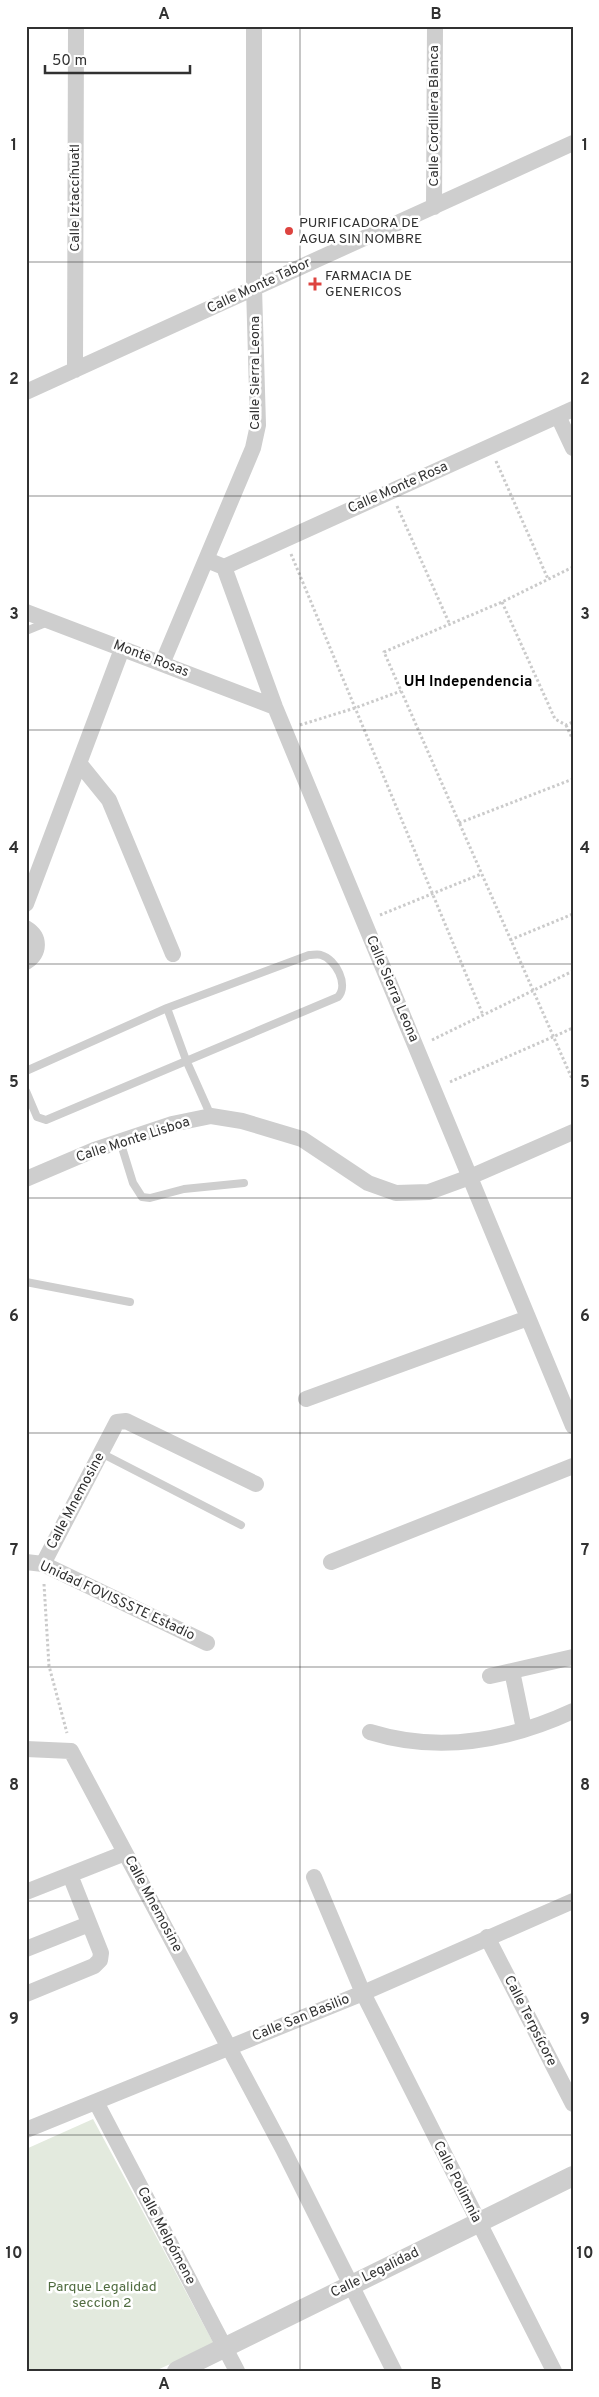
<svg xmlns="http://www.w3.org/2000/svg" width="599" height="2397" font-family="Overpass,sans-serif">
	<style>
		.green { fill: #e3eade }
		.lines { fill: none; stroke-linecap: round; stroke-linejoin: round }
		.path { stroke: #cbcbcb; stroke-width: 3; stroke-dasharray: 2.5 2.5; stroke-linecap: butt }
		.service { stroke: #cecece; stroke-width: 8 }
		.minor { stroke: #cecece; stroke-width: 16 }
		.tertiary { stroke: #cecece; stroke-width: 20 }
		.grid { fill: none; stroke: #313131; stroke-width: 1; stroke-opacity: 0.55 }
		.poi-dot { fill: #dd433f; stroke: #fff; stroke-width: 2 }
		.labels { text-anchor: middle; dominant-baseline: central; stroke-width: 5; stroke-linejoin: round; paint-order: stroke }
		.street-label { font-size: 14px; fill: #313131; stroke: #fff }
		.poi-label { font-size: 14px; fill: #313131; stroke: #fff; text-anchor: start }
		.park-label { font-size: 14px; fill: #506c40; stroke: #fff }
		.neighbourhood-label { font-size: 15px; font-weight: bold; fill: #000; stroke: #fff }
		.neatline { fill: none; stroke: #313131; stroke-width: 2 }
		.grid-label { font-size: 16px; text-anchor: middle; font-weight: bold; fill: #313131 }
	</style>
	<rect width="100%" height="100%" fill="#fff"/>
	<!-- green -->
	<path class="green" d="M 93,2119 L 214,2344 L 155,2371 L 26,2371 L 26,2149 Z"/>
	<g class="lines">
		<!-- path -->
		<path class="path" d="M 496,461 L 548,579
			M 397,506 L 450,625
			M 291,554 L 483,1015
			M 573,567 L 502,602 L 384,652 L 573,1081
			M 502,602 L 555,719 L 566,725 L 573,722
			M 300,725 L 355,708 L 401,691
			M 566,725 L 573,740
			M 459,823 L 573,779
			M 380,915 L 481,874
			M 510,940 L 573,914
			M 432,1040 L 573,971
			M 450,1082 L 573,1028
			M 44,1584 L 49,1666 L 67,1733"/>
		<!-- service -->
		<path class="service" d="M 26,631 L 48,622
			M 167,1008 L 186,1060 L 211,1116
			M 26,1071 L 167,1008 L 309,955 C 313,955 318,954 321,955 C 336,959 349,985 338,997 L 46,1120 L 37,1117 L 26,1091
			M 120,1141 L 133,1183 L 142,1197 L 150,1198 L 184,1189 L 244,1183
			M 26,1282 L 130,1302
			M 101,1453 L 241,1525"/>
		<!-- minor -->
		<path class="minor" d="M 434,207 L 435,26
			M 75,370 L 76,26
			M 26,392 L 573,143
			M 558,416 L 573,448
			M 207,560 L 224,567 L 275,707 L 573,1426
			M 224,567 L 573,409
			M 26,612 L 275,707
			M 162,664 L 253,448 L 258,425 L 254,288 L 254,26
			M 79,763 L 109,800 L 173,954
			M 26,904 L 122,649
			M 26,928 C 41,937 40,953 26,962
			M 26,1179 L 94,1150 L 172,1124 L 211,1116 L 242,1121 L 302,1139 L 368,1183 L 396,1193 L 429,1192 L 470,1177 L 573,1132
			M 306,1399 L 528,1318
			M 26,1562 L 43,1564 L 207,1643
			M 331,1562 L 573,1466
			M 43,1564 L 117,1422 L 126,1421 L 256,1484
			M 512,1671 L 524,1729
			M 490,1676 L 573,1657
			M 370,1732 C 438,1753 508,1741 573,1711
			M 26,1749 L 71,1751 L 283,2149 L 394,2371
			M 314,1877 L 363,1993 L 554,2371
			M 26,1892 L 125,1853
			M 487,1937 L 573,2104
			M 26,1949 L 89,1924
			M 26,1994 L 94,1966 L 100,1960 L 101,1953 L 70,1875
			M 96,2102 L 237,2371
			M 26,2130 L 363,1993 L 573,1901"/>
		<!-- tertiary -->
		<path class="tertiary" d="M 177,2371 L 573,2176"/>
	</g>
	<!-- grid -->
	<path class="grid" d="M 300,26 L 300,2371M 26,262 L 573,262M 26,496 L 573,496M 26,730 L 573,730M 26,964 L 573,964M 26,1198 L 573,1198M 26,1433 L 573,1433M 26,1667 L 573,1667M 26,1901 L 573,1901M 26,2135 L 573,2135"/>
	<!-- markers -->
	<g class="poi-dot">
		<circle cx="289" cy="231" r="5"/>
		<path d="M312.5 276.5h5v5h5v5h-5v5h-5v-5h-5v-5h5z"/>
	</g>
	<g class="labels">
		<!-- street labels -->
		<g class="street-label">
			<text transform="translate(434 116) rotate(-90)">Calle Cordillera Blanca</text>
			<text transform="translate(75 198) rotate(-90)">Calle Iztaccíhuatl</text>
			<text transform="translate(259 286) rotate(-25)">Calle Monte Tabor</text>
			<text transform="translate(255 373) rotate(-90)">Calle Sierra Leona</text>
			<text transform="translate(398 488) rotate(-24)">Calle Monte Rosa</text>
			<text transform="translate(151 659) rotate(21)">Monte Rosas</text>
			<text transform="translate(392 989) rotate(67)">Calle Sierra Leona</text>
			<text transform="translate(133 1140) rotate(-18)">Calle Monte Lisboa</text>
			<text transform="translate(76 1501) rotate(-62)">Calle Mnemosine</text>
			<text transform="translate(117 1601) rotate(25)">Unidad FOVISSSTE Estadio</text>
			<text transform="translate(153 1904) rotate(62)">Calle Mnemosine</text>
			<text transform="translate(301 2018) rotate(-22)">Calle San Basilio</text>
			<text transform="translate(530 2021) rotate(63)">Calle Terpsícore</text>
			<text transform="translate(457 2182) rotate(63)">Calle Polimnia</text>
			<text transform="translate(166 2236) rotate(62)">Calle Melpómene</text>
			<text transform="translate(375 2273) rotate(-26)">Calle Legalidad</text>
		</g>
		<!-- poi labels -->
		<g class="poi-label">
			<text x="299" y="223">PURIFICADORA DE<tspan x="299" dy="16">AGUA SIN NOMBRE</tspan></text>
			<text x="325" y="276">FARMACIA DE<tspan x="325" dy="16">GENERICOS</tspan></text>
		</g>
		<!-- park labels -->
		<g class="park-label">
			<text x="102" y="2287">Parque Legalidad<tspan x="102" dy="16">seccion 2</tspan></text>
		</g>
		<!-- neighbourhood labels -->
		<g class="neighbourhood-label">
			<text x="468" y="682">UH Independencia</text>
		</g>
	</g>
	<!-- border -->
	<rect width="599" height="2397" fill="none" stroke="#ffffff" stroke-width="55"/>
	<!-- scale -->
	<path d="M45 65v8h145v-8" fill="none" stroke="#313131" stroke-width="2.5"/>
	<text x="52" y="65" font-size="15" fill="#313131" stroke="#ffffff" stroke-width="4" paint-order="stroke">50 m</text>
	<rect x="28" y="28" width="544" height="2342" class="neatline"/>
	<g class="grid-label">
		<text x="164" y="19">A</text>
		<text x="436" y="19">B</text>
		<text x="14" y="150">1</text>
		<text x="585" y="150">1</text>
		<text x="14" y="384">2</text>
		<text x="585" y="384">2</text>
		<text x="14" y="619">3</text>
		<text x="585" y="619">3</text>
		<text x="14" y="853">4</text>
		<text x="585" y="853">4</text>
		<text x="14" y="1087">5</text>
		<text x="585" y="1087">5</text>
		<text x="14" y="1321">6</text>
		<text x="585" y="1321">6</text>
		<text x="14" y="1555">7</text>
		<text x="585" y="1555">7</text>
		<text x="14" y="1790">8</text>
		<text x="585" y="1790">8</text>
		<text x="14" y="2024">9</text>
		<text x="585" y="2024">9</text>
		<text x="14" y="2258">10</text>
		<text x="585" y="2258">10</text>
		<text x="164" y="2389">A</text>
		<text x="436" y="2389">B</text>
	</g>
</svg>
